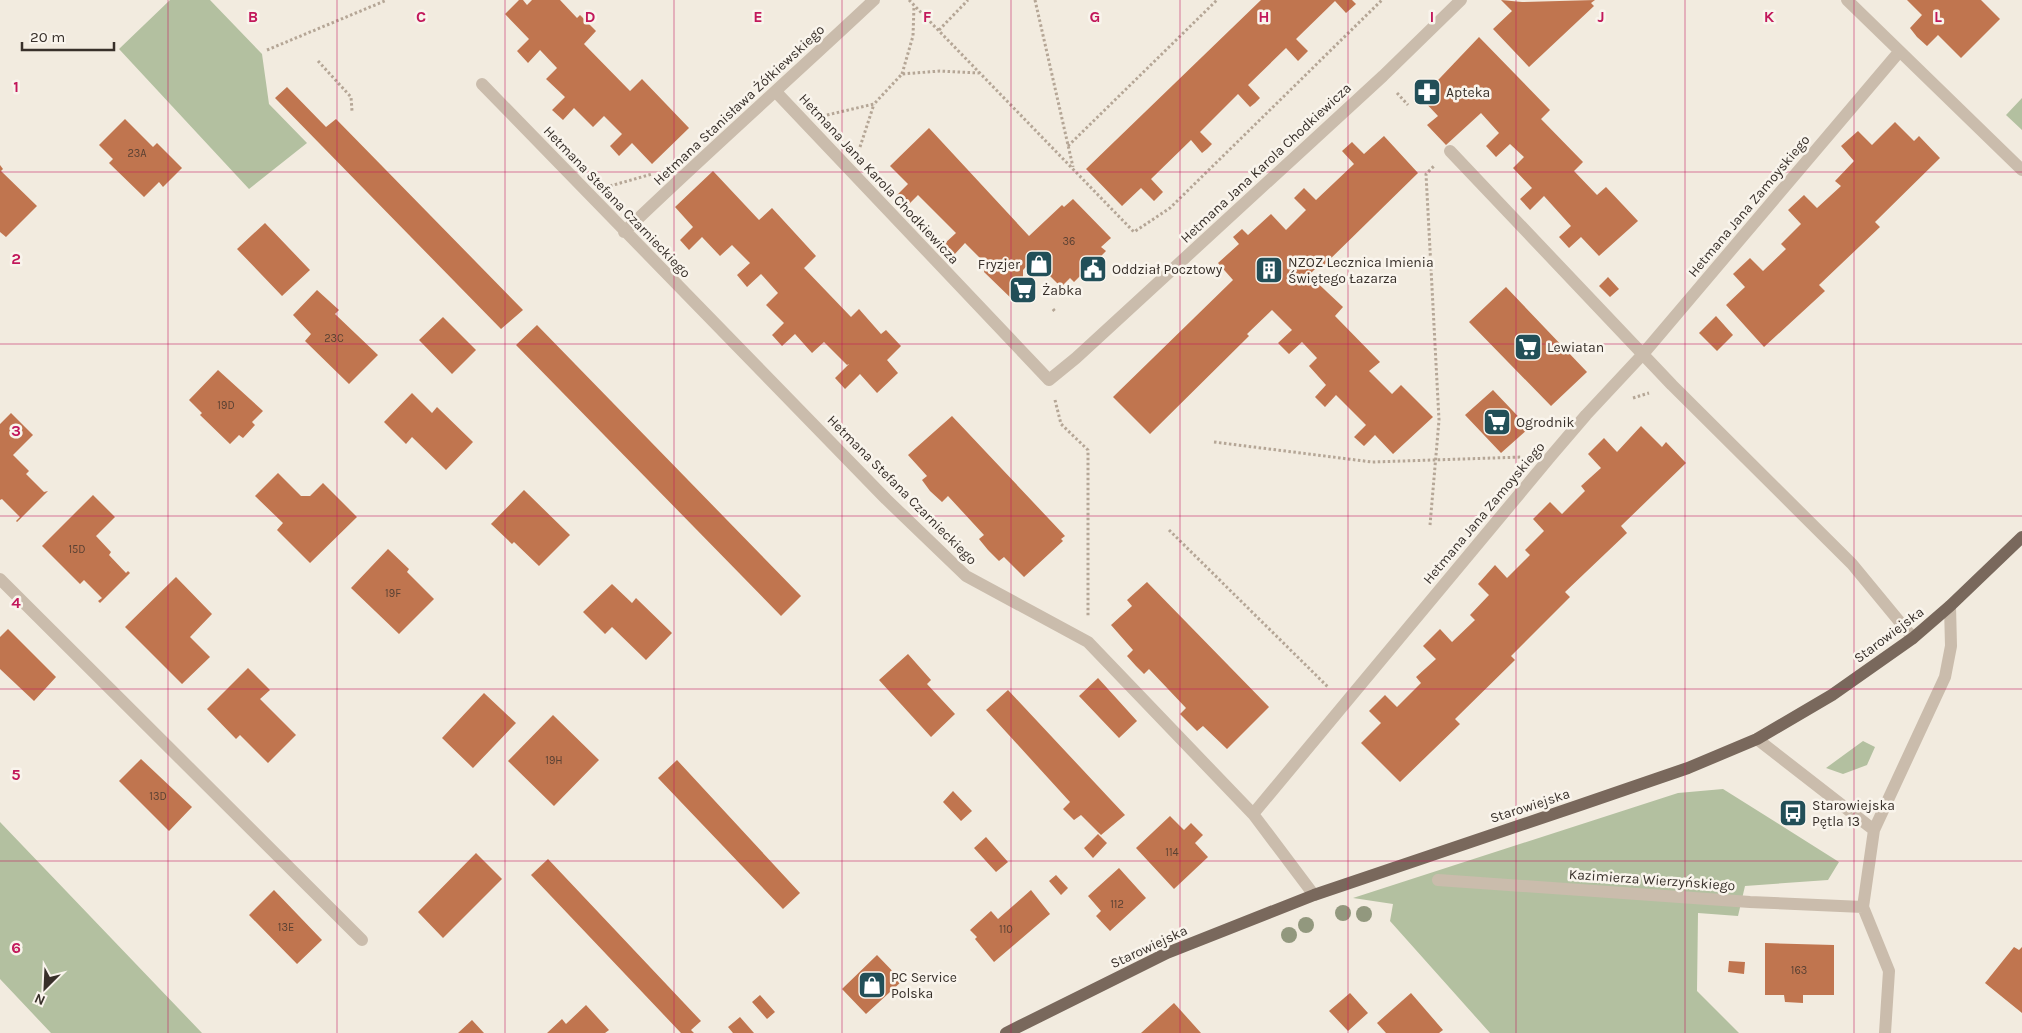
<svg xmlns="http://www.w3.org/2000/svg" width="2022" height="1033" font-family="Karla,sans-serif">
	<style>
		.green { fill: #b3c0a0 }
		.building { fill: #c0754f }
		.lines { fill: none; stroke-linecap: round; stroke-linejoin: round }
		.path { stroke: #b5a696; stroke-width: 3; stroke-dasharray: 2.5 2.5; stroke-linecap: butt }
		.minor { stroke: #cabcac; stroke-width: 12 }
		.major { stroke: #79685c; stroke-width: 12 }
		.tree { fill: #92987e }
		.grid { fill: none; stroke: #c2185b; stroke-width: 1; stroke-opacity: 0.55 }
		.labels { text-anchor: middle; dominant-baseline: central; stroke-width: 5; stroke-linejoin: round; paint-order: stroke }
		.number-label { font-size: 11px; fill: #5a4133 }
		.poi-label { font-size: 14px; fill: #38302a; stroke: #f9f4ec; text-anchor: start }
		.street-label { font-size: 14px; fill: #38302a; stroke: #f9f4ec }
		.grid-label { font-size: 16px; text-anchor: middle; font-weight: bold; fill: #c2185b; stroke: #f9f4ec; stroke-width: 5; stroke-linejoin: round; paint-order: stroke }
	</style>
	<rect width="100%" height="100%" fill="#f2ebdf"/>
	<!-- green -->
	<path class="green" d="M 170,0 L 210,0 L 262,54 L 269,104 L 307,143 L 249,189 L 119,49 Z
		M 2022,98 L 2022,130 L 2006,115 Z
		M 1863,741 L 1875,747 L 1867,765 L 1843,774 L 1826,768 Z
		M 1723,789 L 1839,862 L 1828,880 L 1745,886 L 1738,916 L 1698,913 L 1697,991 L 1739,1033 L 1490,1033 L 1390,921 L 1393,904 L 1353,898 L 1678,793 Z
		M 0,822 L 202,1033 L 51,1033 L 0,979 Z"/>
	<!-- building -->
	<path class="building" d="M 519,0 L 523,0 L 527,5 L 532,0 L 560,0 L 577,18 L 580,15 L 596,31 L 584,44 L 630,91 L 642,79 L 689,128 L 652,164 L 632,143 L 619,156 L 610,146 L 622,134 L 604,116 L 593,127 L 574,108 L 563,120 L 552,110 L 565,97 L 546,79 L 557,68 L 540,50 L 528,63 L 517,51 L 529,39 L 505,14 Z
		M 1261,0 L 1352,0 L 1356,4 L 1346,13 L 1335,1 L 1296,39 L 1308,51 L 1298,61 L 1286,48 L 1248,85 L 1260,98 L 1255,103 L 1250,107 L 1238,94 L 1200,132 L 1212,144 L 1207,149 L 1202,153 L 1191,140 L 1151,179 L 1163,192 L 1154,201 L 1141,188 L 1122,206 L 1086,169 Z
		M 1501,0 L 1522,2 L 1595,0 L 1591,3 L 1594,6 L 1529,67 L 1493,29 L 1512,11 Z
		M 1907,0 L 1981,0 L 2000,19 L 1961,58 L 1938,35 L 1927,46 L 1917,37 L 1910,28 L 1922,15 Z
		M 1479,37 L 1550,110 L 1541,119 L 1583,162 L 1574,171 L 1597,195 L 1606,187 L 1638,221 L 1599,256 L 1581,237 L 1569,248 L 1559,237 L 1571,226 L 1544,196 L 1530,210 L 1520,199 L 1532,188 L 1513,168 L 1524,157 L 1510,144 L 1496,157 L 1486,146 L 1499,133 L 1481,113 L 1446,145 L 1427,125 L 1438,116 L 1421,98 Z
		M 287,87 L 326,127 L 336,119 L 523,310 L 501,329 L 275,98 Z
		M 125,119 L 153,147 L 157,143 L 182,168 L 163,187 L 159,182 L 144,197 L 109,163 L 113,159 L 99,145 Z
		M 1895,122 L 1914,141 L 1919,136 L 1940,158 L 1875,222 L 1880,227 L 1819,285 L 1825,291 L 1764,347 L 1726,305 L 1745,287 L 1733,274 L 1750,258 L 1763,271 L 1786,249 L 1781,244 L 1801,224 L 1788,210 L 1804,195 L 1817,208 L 1841,186 L 1835,181 L 1854,161 L 1841,146 L 1858,131 L 1872,145 Z
		M 929,128 L 1029,236 L 1062,205 L 1064,207 L 1073,199 L 1111,238 L 1101,247 L 1106,251 L 1095,262 L 1096,266 L 1089,273 L 1084,272 L 1074,282 L 1070,278 L 1061,287 L 1033,259 L 1023,270 L 1023,302 L 1016,303 L 984,272 L 986,264 L 965,243 L 953,256 L 943,245 L 956,233 L 918,195 L 906,207 L 896,196 L 908,184 L 890,166 Z
		M 1384,136 L 1418,173 L 1322,267 L 1320,264 L 1309,275 L 1343,307 L 1335,316 L 1380,362 L 1369,371 L 1392,394 L 1401,385 L 1433,417 L 1393,454 L 1375,435 L 1364,446 L 1354,437 L 1366,425 L 1336,395 L 1325,407 L 1315,397 L 1326,385 L 1309,366 L 1317,358 L 1302,342 L 1289,354 L 1278,343 L 1292,330 L 1272,310 L 1247,334 L 1249,336 L 1150,434 L 1113,397 L 1233,280 L 1218,263 L 1239,244 L 1233,237 L 1242,229 L 1248,235 L 1271,214 L 1286,230 L 1306,210 L 1294,198 L 1304,188 L 1316,200 L 1354,164 L 1342,151 L 1352,142 L 1364,154 Z
		M 0,165 L 3,169 L 1,171 L 37,206 L 6,237 L 0,232 Z
		M 713,171 L 759,220 L 772,208 L 816,256 L 804,268 L 851,317 L 859,309 L 881,334 L 886,330 L 901,346 L 887,360 L 898,373 L 877,393 L 860,374 L 845,389 L 835,378 L 849,364 L 847,365 L 824,342 L 812,353 L 795,334 L 782,346 L 772,335 L 784,323 L 766,305 L 778,293 L 761,274 L 747,287 L 737,275 L 750,263 L 732,245 L 720,256 L 702,237 L 689,250 L 680,240 L 693,227 L 675,207 Z
		M 265,223 L 310,270 L 282,296 L 237,249 Z
		M 1608,277 L 1619,289 L 1610,297 L 1599,286 Z
		M 1506,287 L 1587,372 L 1551,406 L 1469,322 Z
		M 317,290 L 339,310 L 335,314 L 378,355 L 349,384 L 305,341 L 311,334 L 293,315 Z
		M 1716,316 L 1733,335 L 1717,351 L 1699,333 Z
		M 443,317 L 476,350 L 452,374 L 419,340 Z
		M 537,325 L 801,596 L 781,616 L 516,345 Z
		M 218,370 L 263,411 L 252,422 L 255,425 L 243,438 L 239,435 L 230,444 L 200,415 L 202,413 L 189,400 Z
		M 1493,390 L 1529,428 L 1501,453 L 1465,415 Z
		M 412,393 L 432,413 L 437,407 L 473,442 L 446,470 L 412,437 L 406,444 L 384,422 Z
		M 11,413 L 33,435 L 13,455 L 29,471 L 26,474 L 44,492 L 48,491 L 17,522 L 16,521 L 20,517 L 2,499 L 0,500 L 0,424 Z
		M 952,416 L 1065,536 L 1061,539 L 1063,541 L 1024,577 L 1004,557 L 999,561 L 988,550 L 979,539 L 984,535 L 948,496 L 942,502 L 930,491 L 922,480 L 927,476 L 908,455 Z
		M 1641,426 L 1662,447 L 1666,442 L 1686,463 L 1621,526 L 1627,533 L 1565,592 L 1570,597 L 1511,656 L 1515,660 L 1455,719 L 1460,724 L 1400,782 L 1361,743 L 1381,723 L 1369,711 L 1385,695 L 1397,707 L 1421,683 L 1416,677 L 1436,659 L 1423,646 L 1440,629 L 1452,642 L 1475,620 L 1470,615 L 1489,595 L 1478,584 L 1495,565 L 1507,578 L 1530,555 L 1525,550 L 1544,531 L 1533,519 L 1550,502 L 1562,514 L 1585,491 L 1581,486 L 1601,468 L 1588,454 L 1604,438 L 1617,452 Z
		M 278,473 L 301,496 L 310,496 L 323,483 L 357,517 L 310,563 L 277,530 L 283,523 L 255,496 Z
		M 524,490 L 570,535 L 539,566 L 514,542 L 512,544 L 491,524 Z
		M 93,495 L 115,517 L 96,536 L 111,552 L 109,555 L 126,573 L 128,571 L 130,573 L 100,603 L 98,601 L 102,598 L 84,580 L 80,584 L 42,546 Z
		M 388,549 L 409,569 L 407,572 L 434,599 L 399,634 L 351,588 Z
		M 176,577 L 212,614 L 190,637 L 210,657 L 182,684 L 125,627 Z
		M 1147,582 L 1269,707 L 1227,749 L 1203,726 L 1197,731 L 1180,714 L 1186,708 L 1149,669 L 1144,674 L 1136,666 L 1127,656 L 1133,650 L 1111,625 L 1132,606 L 1127,600 Z
		M 612,584 L 632,603 L 636,598 L 672,633 L 646,660 L 612,627 L 605,634 L 583,612 Z
		M 8,629 L 56,677 L 34,701 L 0,669 L 0,637 Z
		M 908,654 L 931,680 L 927,684 L 955,714 L 931,737 L 879,680 Z
		M 248,668 L 270,690 L 260,699 L 296,735 L 268,763 L 240,735 L 236,739 L 207,709 Z
		M 1098,678 L 1137,721 L 1119,738 L 1079,696 Z
		M 1008,690 L 1125,815 L 1101,835 L 1081,815 L 1074,820 L 1063,809 L 1070,802 L 986,710 Z
		M 484,693 L 516,723 L 473,768 L 442,738 Z
		M 553,715 L 599,760 L 554,806 L 508,761 Z
		M 141,759 L 192,807 L 169,831 L 119,781 Z
		M 677,760 L 800,893 L 783,909 L 658,778 Z
		M 953,791 L 972,811 L 961,821 L 943,802 Z
		M 1170,816 L 1184,830 L 1191,823 L 1203,835 L 1195,843 L 1208,857 L 1174,889 L 1136,848 Z
		M 1098,834 L 1107,843 L 1093,858 L 1084,848 Z
		M 986,837 L 1008,862 L 996,872 L 974,848 Z
		M 476,853 L 502,879 L 443,938 L 418,912 Z
		M 548,859 L 701,1021 L 691,1030 L 694,1033 L 681,1033 L 531,875 Z
		M 1119,868 L 1146,898 L 1110,931 L 1096,916 L 1101,911 L 1088,896 Z
		M 1056,875 L 1068,888 L 1061,895 L 1049,881 Z
		M 274,890 L 322,940 L 297,964 L 249,915 Z
		M 1031,890 L 1050,914 L 994,962 L 975,939 L 977,937 L 970,930 L 991,911 L 998,919 Z
		M 1765,943 L 1834,945 L 1834,995 L 1803,995 L 1803,1003 L 1785,1002 L 1784,995 L 1765,995 Z
		M 2014,947 L 2019,950 L 2022,947 L 2022,1013 L 1985,983 Z
		M 877,955 L 902,981 L 866,1014 L 842,989 Z
		M 1729,961 L 1745,962 L 1744,974 L 1728,972 Z
		M 1350,993 L 1368,1013 L 1348,1031 L 1329,1011 Z
		M 1411,993 L 1443,1030 L 1439,1033 L 1386,1033 L 1377,1023 Z
		M 760,995 L 775,1012 L 767,1019 L 752,1002 Z
		M 1174,1003 L 1201,1033 L 1141,1033 Z
		M 586,1005 L 609,1030 L 605,1033 L 547,1033 L 562,1019 L 566,1024 Z
		M 740,1017 L 754,1033 L 733,1033 L 728,1027 Z
		M 472,1020 L 484,1033 L 458,1033 Z"/>
	<g class="lines">
		<!-- path -->
		<path class="path" d="M 909,0 L 1134,232 L 1170,208 L 1382,0
			M 1035,0 L 1073,167
			M 939,30 L 968,0
			M 267,50 L 387,0
			M 318,61 L 351,97 L 352,111
			M 902,74 L 913,36 L 914,6
			M 1397,93 L 1408,105
			M 827,115 L 874,104 L 902,74 L 940,71 L 979,73
			M 1068,146 L 1217,0
			M 860,147 L 874,104
			M 610,186 L 652,174
			M 1053,309 L 1056,313
			M 1633,398 L 1649,393
			M 1055,400 L 1061,424 L 1088,450 L 1088,617
			M 1214,442 L 1372,462 L 1522,457
			M 1430,525 L 1439,420 L 1426,174 L 1435,165
			M 1169,530 L 1329,688"/>
		<!-- minor -->
		<path class="minor" d="M 1847,0 L 2022,170
			M 482,84 L 886,499 L 966,576 L 1088,642 L 1253,814 L 1314,895
			M 776,92 L 1049,380 L 1076,358 L 1383,76 L 1461,0
			M 1450,151 L 1672,385 L 1852,564 L 1913,638
			M 624,232 C 706,153 791,78 874,0
			M 0,579 L 362,940
			M 1757,739 L 1874,830
			M 1253,814 L 1551,456 L 1586,415 L 1643,354 L 1899,52
			M 1438,880 L 1750,902 L 1863,907
			M 1885,1033 L 1889,971 L 1863,907 L 1874,830 L 1945,677 L 1951,646 L 1950,606"/>
		<!-- major -->
		<path class="major" d="M 1006,1033 L 1167,953 L 1314,895 L 1583,804 L 1688,768 L 1757,739 L 1832,695 L 1913,638 L 1950,606 L 2022,537"/>
	</g>
	<!-- trees -->
	<g class="tree">
		<circle cx="1343" cy="913" r="8"/>
		<circle cx="1364" cy="914" r="8"/>
		<circle cx="1306" cy="925" r="8"/>
		<circle cx="1289" cy="935" r="8"/>
	</g>
	<!-- grid -->
	<path class="grid" d="M 168,0 L 168,1033M 337,0 L 337,1033M 505,0 L 505,1033M 674,0 L 674,1033M 842,0 L 842,1033M 1011,0 L 1011,1033M 1180,0 L 1180,1033M 1348,0 L 1348,1033M 1516,0 L 1516,1033M 1685,0 L 1685,1033M 1854,0 L 1854,1033M 0,172 L 2022,172M 0,344 L 2022,344M 0,516 L 2022,516M 0,689 L 2022,689M 0,861 L 2022,861"/>
	<!-- icons -->
	<defs>
		<g id="pharmacy-square" transform="scale(1.4375)"><rect x="-9" y="-9" width="18" height="18" rx="4" fill="#224f58" stroke="#f9f4ec"/><path d="M-2-6h4v4h4v4h-4v4h-4v-4h-4v-4h4Z" fill="#fff"/></g>
		<g id="shop-square" transform="scale(1.4375)"><rect x="-9" y="-9" width="18" height="18" rx="4" fill="#224f58" stroke="#f9f4ec"/><path d="M-5-2.5h2.3a2.7 3.5 0 0 1 5.4 0H5L5.5 6h-11ZM-1.5-2.5h3a1.5 2.3 0 0 0-3 0Z" fill="#fff"/></g>
		<g id="civic-square" transform="scale(1.4375)"><rect x="-9" y="-9" width="18" height="18" rx="4" fill="#224f58" stroke="#f9f4ec"/><path d="M-.6-6.5H3V-4.5H.6V-3L4-1V1h2V6H-6V1h2V-1L-.6-3ZM-1.2 2.5V6h2.4V2.5Z" fill="#fff"/></g>
		<g id="building-square" transform="scale(1.4375)"><rect x="-9" y="-9" width="18" height="18" rx="4" fill="#224f58" stroke="#f9f4ec"/><path d="M-4-6H4V6H1V3H-1V6H-4ZM-2.5-4.3h1.7v1.8h-1.7ZM.8-4.3h1.7v1.8H.8ZM-2.5-1h1.7V.8h-1.7ZM.8-1h1.7V.8H.8Z" fill="#fff"/></g>
		<g id="supermarket-square" transform="scale(1.4375)"><rect x="-9" y="-9" width="18" height="18" rx="4" fill="#224f58" stroke="#f9f4ec"/><path d="M-6-5.5h2.5l.6 2H6L4.5 2H-2.5L-4.4-4H-6ZM-1.5 3.2a1.3 1.3 0 1 0 .1 0ZM3 3.2a1.3 1.3 0 1 0 .1 0Z" fill="#fff"/></g>
		<g id="bus-square" transform="scale(1.4375)"><rect x="-9" y="-9" width="18" height="18" rx="4" fill="#224f58" stroke="#f9f4ec"/><path d="M-5-6H5V4H4V6H2V4H-2V6H-4V4H-5ZM-3.5-4V0h7V-4ZM-3.5 1.2v1.5H-2V1.2ZM2 1.2v1.5H3.5V1.2Z" fill="#fff"/></g>
	</defs>
	<g fill-rule="evenodd">
		<use href="#pharmacy-square" x="1427" y="92"/>
		<use href="#shop-square" x="1039" y="264"/>
		<use href="#civic-square" x="1093" y="269"/>
		<use href="#building-square" x="1269" y="270"/>
		<use href="#supermarket-square" x="1023" y="290"/>
		<use href="#supermarket-square" x="1528" y="347"/>
		<use href="#supermarket-square" x="1497" y="422"/>
		<use href="#bus-square" x="1793" y="813"/>
		<use href="#shop-square" x="872" y="985"/>
	</g>
	<g class="labels">
		<!-- number labels -->
		<g class="number-label">
			<text x="137" y="153">23A</text>
			<text x="1069" y="241">36</text>
			<text x="334" y="338">23C</text>
			<text x="226" y="405">19D</text>
			<text x="77" y="549">15D</text>
			<text x="393" y="593">19F</text>
			<text x="554" y="760">19H</text>
			<text x="158" y="796">13D</text>
			<text x="1172" y="852">114</text>
			<text x="1117" y="904">112</text>
			<text x="286" y="927">13E</text>
			<text x="1006" y="929">110</text>
			<text x="1799" y="970">163</text>
		</g>
		<!-- poi labels -->
		<g class="poi-label">
			<text x="1446" y="92">Apteka</text>
			<text x="1288" y="262">NZOZ Lecznica Imienia<tspan x="1288" dy="16">Świętego Łazarza</tspan></text>
			<text x="1020" y="264" text-anchor="end">Fryzjer</text>
			<text x="1112" y="269">Oddział Pocztowy</text>
			<text x="1042" y="290">Żabka</text>
			<text x="1547" y="347">Lewiatan</text>
			<text x="1516" y="422">Ogrodnik</text>
			<text x="1812" y="805">Starowiejska<tspan x="1812" dy="16">Pętla 13</tspan></text>
			<text x="891" y="977">PC Service<tspan x="891" dy="16">Polska</tspan></text>
		</g>
		<!-- street labels -->
		<g class="street-label">
			<text transform="translate(739 105) rotate(-43)">Hetmana Stanisława Żółkiewskiego</text>
			<text transform="translate(1266 163) rotate(-43)">Hetmana Jana Karola Chodkiewicza</text>
			<text transform="translate(879 179) rotate(47)">Hetmana Jana Karola Chodkiewicza</text>
			<text transform="translate(617 202) rotate(46)">Hetmana Stefana Czarnieckiego</text>
			<text transform="translate(1749 206) rotate(-50)">Hetmana Jana Zamoyskiego</text>
			<text transform="translate(902 490) rotate(45)">Hetmana Stefana Czarnieckiego</text>
			<text transform="translate(1484 513) rotate(-50)">Hetmana Jana Zamoyskiego</text>
			<text transform="translate(1889 635) rotate(-37)">Starowiejska</text>
			<text transform="translate(1530 806) rotate(-18)">Starowiejska</text>
			<text transform="translate(1652 880) rotate(4)">Kazimierza Wierzyńskiego</text>
			<text transform="translate(1149 947) rotate(-25)">Starowiejska</text>
		</g>
	</g>
	<g class="grid-label">
		<text x="253" y="22">B</text>
		<text x="421" y="22">C</text>
		<text x="590" y="22">D</text>
		<text x="758" y="22">E</text>
		<text x="927" y="22">F</text>
		<text x="1095" y="22">G</text>
		<text x="1264" y="22">H</text>
		<text x="1432" y="22">I</text>
		<text x="1601" y="22">J</text>
		<text x="1769" y="22">K</text>
		<text x="1938" y="22">L</text>
		<text x="16" y="92">1</text>
		<text x="16" y="264">2</text>
		<text x="16" y="436">3</text>
		<text x="16" y="608">4</text>
		<text x="16" y="780">5</text>
		<text x="16" y="953">6</text>
	</g>
	<!-- north arrow -->
	<g transform="translate(45 988) rotate(204)" stroke="#f9f4ec" stroke-width="4" paint-order="stroke">
	<path d="M0-4L9 19L0 12L-9 19Z" fill="#38302a"/>
	<text y="-8" font-size="14" font-weight="bold" text-anchor="middle" fill="#38302a">N</text>
	</g>
	<!-- scale -->
	<path d="M22 42v8h92v-8" fill="none" stroke="#38302a" stroke-width="2.5"/>
	<text x="30" y="42" font-size="15" fill="#38302a" stroke="#f9f4ec" stroke-width="4" paint-order="stroke">20 m</text>
</svg>
